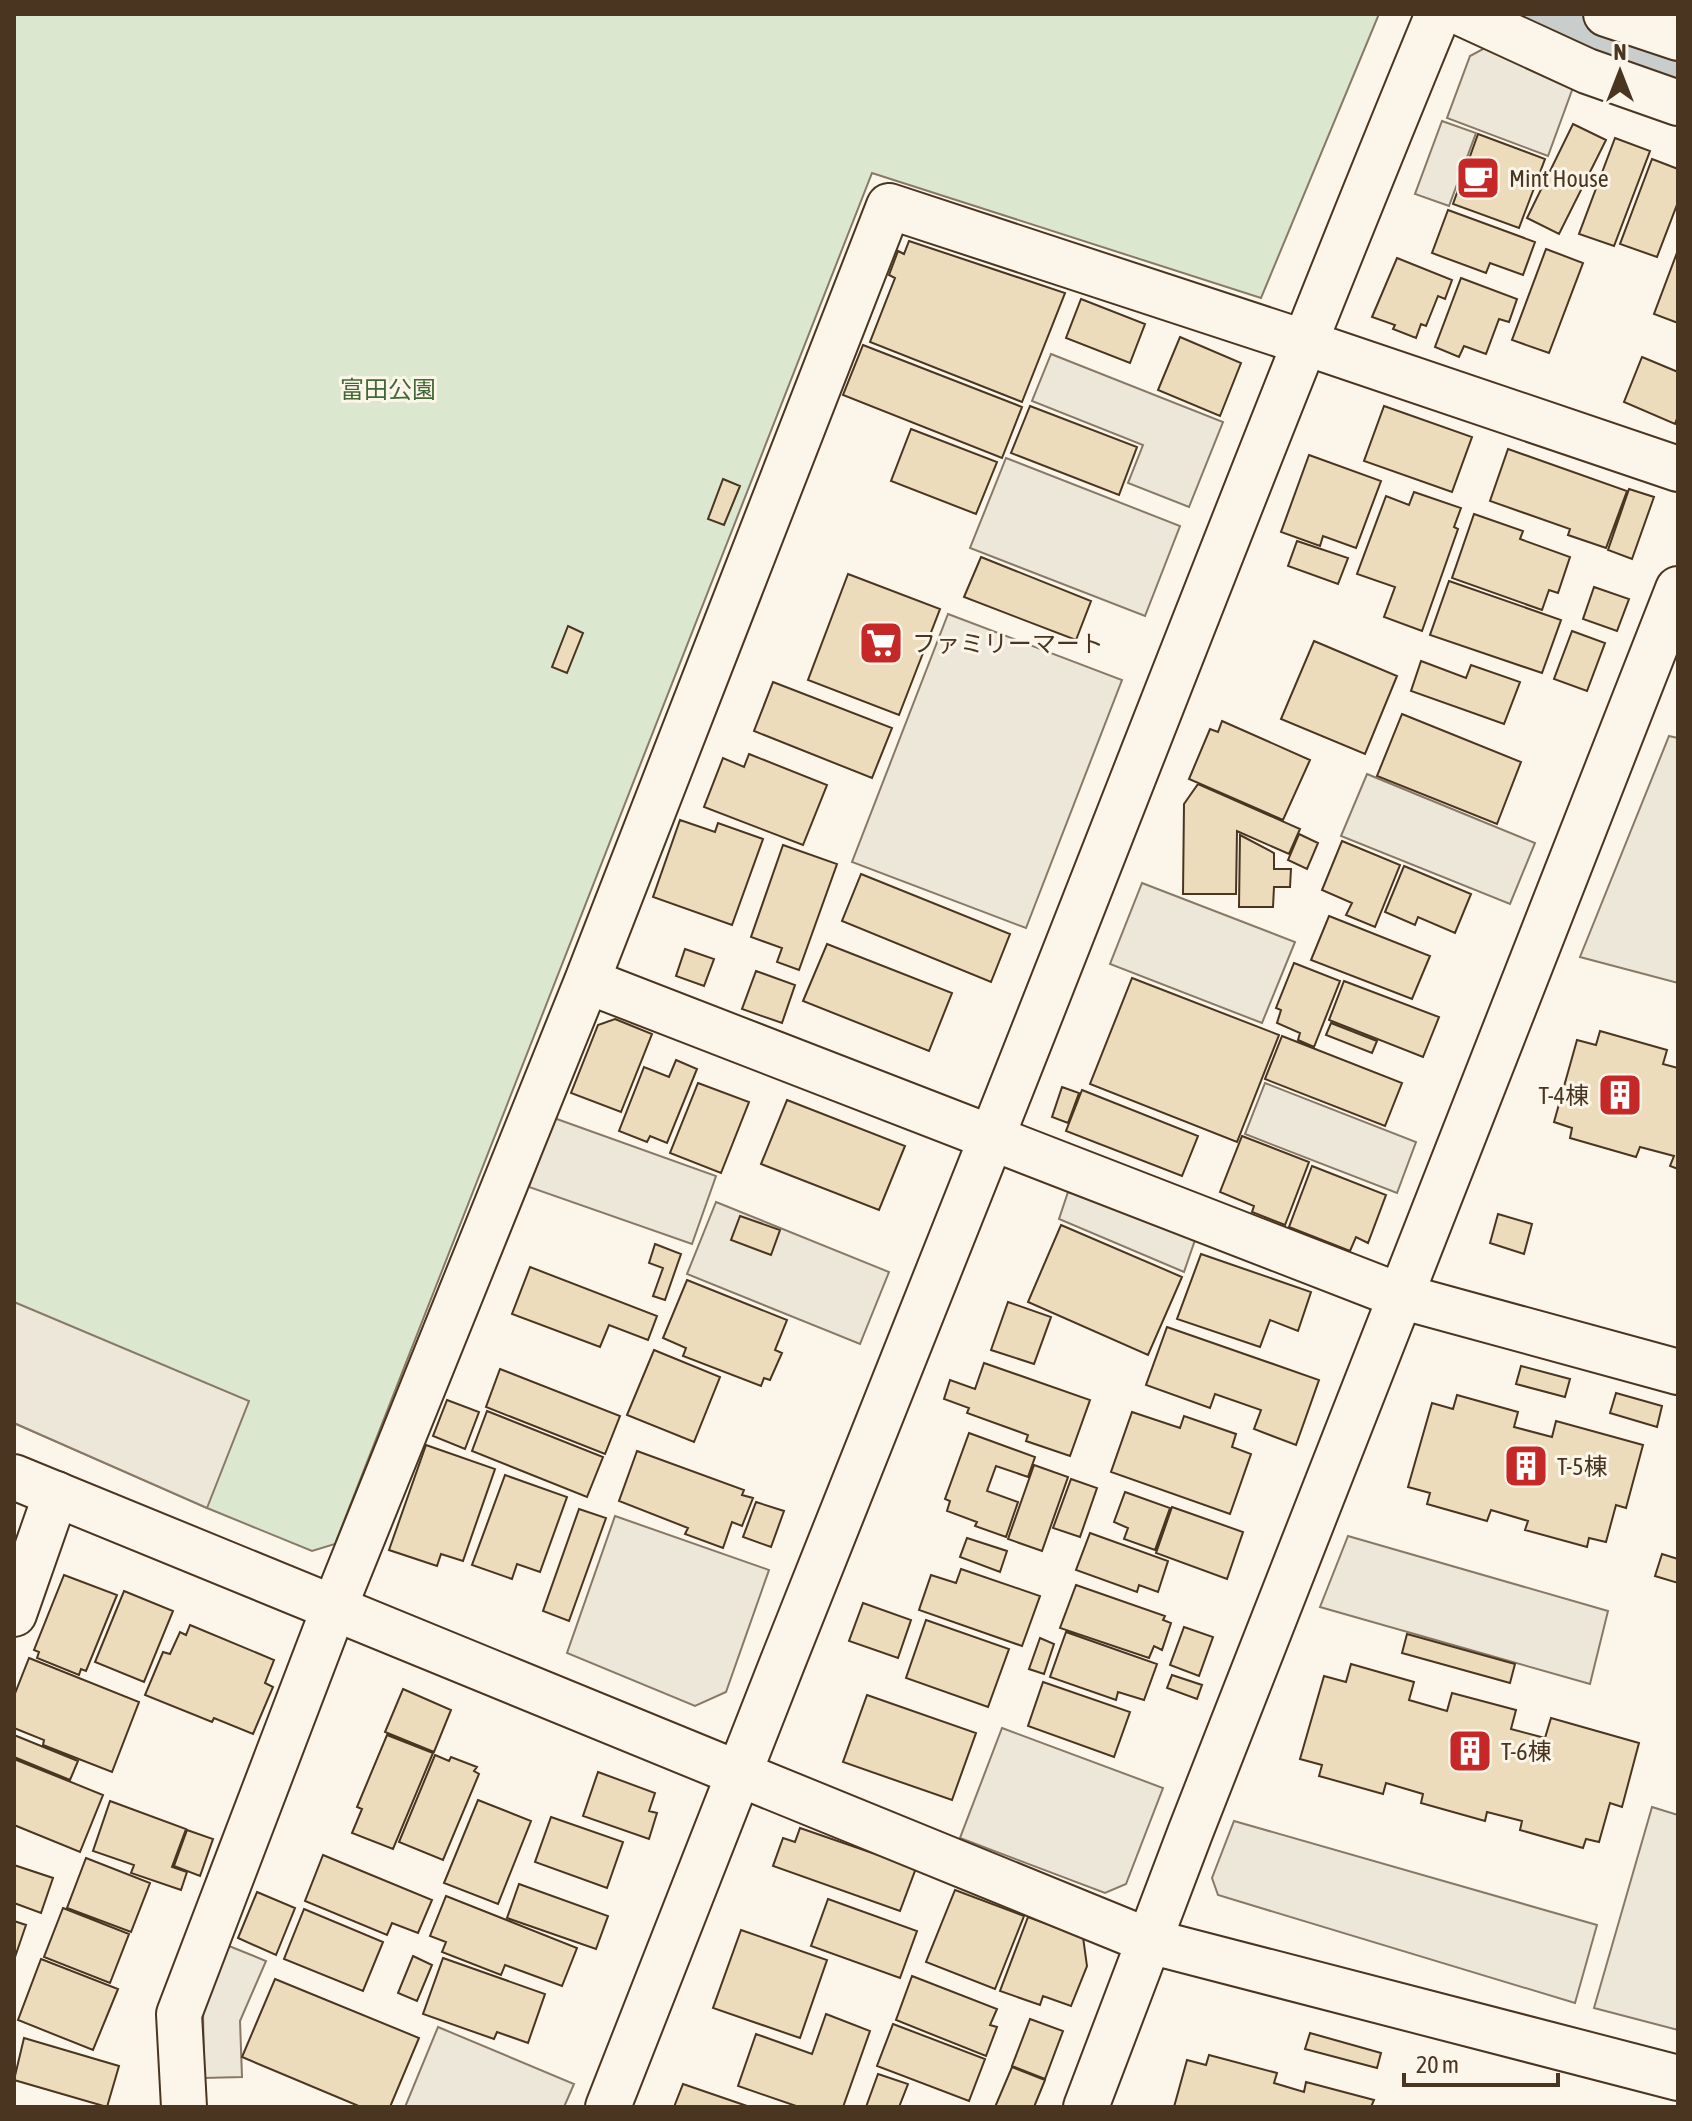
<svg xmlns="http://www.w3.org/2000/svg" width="1692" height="2121" font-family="'Asap Condensed','Noto Sans JP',sans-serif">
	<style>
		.green { fill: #dce7d0; stroke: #887966; stroke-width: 2 }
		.parking { fill: #ede7d9; stroke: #887966; stroke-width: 2 }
		.water { fill: #c9cecd; stroke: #887966; stroke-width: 2 }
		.building { fill: #ecdcbc; stroke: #4a3520; stroke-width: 2 }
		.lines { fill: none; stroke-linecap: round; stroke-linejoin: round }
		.minor-casing { stroke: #4a3520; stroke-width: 48 }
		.tertiary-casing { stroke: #4a3520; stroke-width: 48 }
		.minor { stroke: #fbf6e9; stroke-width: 44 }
		.tertiary { stroke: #fbf6e9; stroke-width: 44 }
		.labels { text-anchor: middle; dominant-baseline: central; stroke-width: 6; stroke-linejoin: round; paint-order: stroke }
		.poi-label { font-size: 24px; fill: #4a3520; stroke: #fbf6e9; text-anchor: start }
		.park-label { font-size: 24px; fill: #436837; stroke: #fbf6e9 }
	</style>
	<rect width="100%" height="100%" fill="#fbf6e9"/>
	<!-- green -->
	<path class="green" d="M 14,14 L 1379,14 L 1261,298 L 872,173 L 335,1544 L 312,1551 L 207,1508 L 14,1423 Z"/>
	<!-- parking -->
	<path class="parking" d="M 1494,43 L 1575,82 L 1548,156 L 1447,118 L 1470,56 Z
		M 1442,121 L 1476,133 L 1449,206 L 1415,194 Z
		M 1051,354 L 1223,422 L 1189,507 L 1128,483 L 1143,445 L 1032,401 Z
		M 1006,458 L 1180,526 L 1145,616 L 970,548 Z
		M 948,614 L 1122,680 L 1026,928 L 852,862 Z
		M 1669,736 L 1678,738 L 1678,983 L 1580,957 Z
		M 1367,774 L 1535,843 L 1510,904 L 1341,836 Z
		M 1142,883 L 1295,942 L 1262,1023 L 1110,964 Z
		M 1265,1083 L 1416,1142 L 1397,1193 L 1245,1134 Z
		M 554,1118 L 716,1176 L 692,1244 L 529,1187 Z
		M 1068,1192 L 1196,1237 L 1184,1272 L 1059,1219 Z
		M 716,1202 L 889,1272 L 860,1344 L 687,1274 Z
		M 14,1302 L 249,1401 L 207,1508 L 14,1423 Z
		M 615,1516 L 769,1570 L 726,1692 L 695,1706 L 567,1653 Z
		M 1348,1536 L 1608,1611 L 1590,1684 L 1320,1607 Z
		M 1002,1728 L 1163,1788 L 1126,1884 L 1105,1893 L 960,1838 Z
		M 1652,1807 L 1678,1815 L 1678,2030 L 1594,2008 Z
		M 1234,1821 L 1597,1925 L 1575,2003 L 1218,1895 L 1212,1878 Z
		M 229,1946 L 266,1961 L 240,2021 L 242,2077 L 204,2078 L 203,2009 Z
		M 438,2027 L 574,2084 L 564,2107 L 405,2107 Z"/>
	<!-- water -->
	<path class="water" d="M 1517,14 L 1581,14 L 1605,30 L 1678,55 L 1678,82 L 1596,52 Z"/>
	<!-- building -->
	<path class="building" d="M 1573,124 L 1606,140 L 1559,234 L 1527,218 Z
		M 1478,134 L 1545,159 L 1519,228 L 1453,204 Z
		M 1615,138 L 1650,151 L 1614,246 L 1579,234 Z
		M 1652,159 L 1678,169 L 1678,202 L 1657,257 L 1620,244 Z
		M 1448,210 L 1535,242 L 1523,275 L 1490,263 L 1486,273 L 1432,253 Z
		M 909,241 L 1065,293 L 1022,402 L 870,342 L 895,278 L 889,275 L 898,251 L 904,254 Z
		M 1546,249 L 1583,263 L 1549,353 L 1512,340 Z
		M 1678,250 L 1678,323 L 1654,314 Z
		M 1397,258 L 1452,280 L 1445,299 L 1438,296 L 1426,326 L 1421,324 L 1416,338 L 1393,329 L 1395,325 L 1372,317 Z
		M 1461,278 L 1517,299 L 1509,322 L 1499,319 L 1486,354 L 1464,346 L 1459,357 L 1435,347 Z
		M 1081,299 L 1145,324 L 1130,363 L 1066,338 Z
		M 1180,337 L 1241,363 L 1220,416 L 1158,390 Z
		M 863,345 L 1022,407 L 1002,458 L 843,395 Z
		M 1642,357 L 1678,372 L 1678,416 L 1675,424 L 1624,402 Z
		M 1030,406 L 1137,447 L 1119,495 L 1011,453 Z
		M 1384,406 L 1472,437 L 1452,492 L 1364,461 Z
		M 911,429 L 997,462 L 976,514 L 891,481 Z
		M 1508,449 L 1627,491 L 1606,548 L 1568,535 L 1570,529 L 1490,501 Z
		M 1309,455 L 1381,481 L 1356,548 L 1323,536 L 1320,546 L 1281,532 Z
		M 723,479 L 740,486 L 724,525 L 708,519 Z
		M 1629,489 L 1654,497 L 1632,559 L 1608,550 Z
		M 1414,492 L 1461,508 L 1454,527 L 1458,529 L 1422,631 L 1384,617 L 1395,587 L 1357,574 L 1386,496 L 1409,505 Z
		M 1474,514 L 1523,531 L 1520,539 L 1570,557 L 1558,593 L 1549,590 L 1542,610 L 1452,578 Z
		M 1297,541 L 1348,558 L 1338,584 L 1288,566 Z
		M 981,557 L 1091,601 L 1076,640 L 964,597 Z
		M 848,574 L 940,609 L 899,715 L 808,680 Z
		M 1449,581 L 1561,620 L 1542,673 L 1430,635 Z
		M 1594,587 L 1629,599 L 1617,631 L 1583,619 Z
		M 568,626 L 583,633 L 567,673 L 552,667 Z
		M 1572,631 L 1605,643 L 1587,691 L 1554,679 Z
		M 1314,641 L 1397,676 L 1365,754 L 1281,719 Z
		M 1421,661 L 1466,678 L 1471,665 L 1520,682 L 1504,724 L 1411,691 Z
		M 773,682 L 892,728 L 872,778 L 754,731 Z
		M 1402,714 L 1521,762 L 1497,824 L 1377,776 Z
		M 1222,721 L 1310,760 L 1283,820 L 1189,779 L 1210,729 L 1218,732 Z
		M 749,754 L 827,785 L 803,845 L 704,807 L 723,758 L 744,767 Z
		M 1198,784 L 1300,829 L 1289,854 L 1237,831 L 1236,894 L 1183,894 L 1184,804 Z
		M 680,820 L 715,832 L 718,823 L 763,839 L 732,925 L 653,897 Z
		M 1299,834 L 1318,843 L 1307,869 L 1288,860 Z
		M 1240,835 L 1274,853 L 1274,869 L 1291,869 L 1290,887 L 1274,887 L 1273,907 L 1239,907 Z
		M 1342,841 L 1400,865 L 1375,927 L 1346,915 L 1352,903 L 1322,890 Z
		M 783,845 L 837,864 L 799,970 L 777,962 L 782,948 L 751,937 Z
		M 1404,866 L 1471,894 L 1455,933 L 1418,917 L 1415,925 L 1385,912 Z
		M 861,874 L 1010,934 L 991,982 L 842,921 Z
		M 1329,916 L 1430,956 L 1412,999 L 1311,960 Z
		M 827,944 L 952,993 L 929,1051 L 803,1001 Z
		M 685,949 L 714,959 L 704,986 L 676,976 Z
		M 1294,963 L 1340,981 L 1314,1047 L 1298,1040 L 1300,1033 L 1277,1023 L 1281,1010 L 1276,1008 Z
		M 756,971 L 795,985 L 782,1023 L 742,1009 Z
		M 1132,978 L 1279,1035 L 1237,1142 L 1090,1084 Z
		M 1344,981 L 1439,1017 L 1423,1057 L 1329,1020 Z
		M 615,1019 L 652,1034 L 621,1112 L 571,1093 L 598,1025 Z
		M 1331,1023 L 1377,1041 L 1372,1053 L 1326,1035 Z
		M 1600,1031 L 1667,1050 L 1663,1064 L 1678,1068 L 1678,1169 L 1670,1166 L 1674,1156 L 1640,1147 L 1636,1157 L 1570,1138 L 1572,1128 L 1554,1122 L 1577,1040 L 1596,1045 Z
		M 1282,1036 L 1402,1083 L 1385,1126 L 1265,1079 Z
		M 676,1060 L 697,1069 L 667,1143 L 650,1136 L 647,1142 L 619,1131 L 644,1067 L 669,1077 Z
		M 698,1083 L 749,1102 L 721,1173 L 670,1153 Z
		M 1062,1087 L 1079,1093 L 1068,1123 L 1052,1117 Z
		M 1082,1090 L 1198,1136 L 1182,1176 L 1066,1131 Z
		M 787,1100 L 905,1146 L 879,1210 L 761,1164 Z
		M 1242,1136 L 1309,1162 L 1285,1225 L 1252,1212 L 1254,1206 L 1220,1192 Z
		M 1312,1166 L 1386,1195 L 1368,1243 L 1356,1237 L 1350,1251 L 1289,1227 Z
		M 1498,1214 L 1532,1224 L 1524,1254 L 1490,1243 Z
		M 740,1216 L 780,1230 L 771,1255 L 731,1240 Z
		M 1061,1225 L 1182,1277 L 1148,1355 L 1028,1302 Z
		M 655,1244 L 681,1254 L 665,1300 L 653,1296 L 663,1268 L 649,1263 Z
		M 1201,1254 L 1311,1292 L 1298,1331 L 1270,1320 L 1260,1347 L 1177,1319 Z
		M 530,1267 L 657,1316 L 648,1340 L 609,1325 L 600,1347 L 512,1314 Z
		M 687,1280 L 787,1320 L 775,1350 L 782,1353 L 770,1380 L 764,1378 L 761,1386 L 683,1356 L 686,1348 L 663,1338 Z
		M 1008,1302 L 1051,1317 L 1034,1364 L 991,1350 Z
		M 1167,1327 L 1319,1380 L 1296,1445 L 1254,1429 L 1261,1410 L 1215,1394 L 1210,1408 L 1146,1385 Z
		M 654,1350 L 720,1377 L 694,1442 L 627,1415 Z
		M 984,1363 L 1090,1400 L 1070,1456 L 1026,1441 L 1028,1435 L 967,1413 L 969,1408 L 944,1399 L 950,1380 L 975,1389 Z
		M 1521,1366 L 1570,1379 L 1565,1397 L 1516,1384 Z
		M 500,1369 L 620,1416 L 605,1454 L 486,1407 Z
		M 1616,1393 L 1662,1406 L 1657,1427 L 1610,1413 Z
		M 1457,1395 L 1518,1412 L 1514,1427 L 1552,1437 L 1556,1421 L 1643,1445 L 1626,1508 L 1616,1505 L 1606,1542 L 1589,1538 L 1587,1547 L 1525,1530 L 1528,1521 L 1491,1510 L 1487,1521 L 1427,1504 L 1430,1493 L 1408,1487 L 1432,1403 L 1453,1409 Z
		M 447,1400 L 479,1412 L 465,1449 L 433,1436 Z
		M 487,1411 L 603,1457 L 587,1497 L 472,1451 Z
		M 1132,1412 L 1180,1428 L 1184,1416 L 1236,1434 L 1232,1447 L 1251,1454 L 1230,1514 L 1111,1472 Z
		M 969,1433 L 1035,1457 L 1028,1477 L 996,1466 L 987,1491 L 1018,1502 L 1006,1537 L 975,1526 L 977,1522 L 947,1511 L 950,1501 L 945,1499 Z
		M 426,1445 L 495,1469 L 463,1561 L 441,1554 L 437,1566 L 389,1550 Z
		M 637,1451 L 744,1490 L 742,1495 L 753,1498 L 742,1526 L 732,1522 L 723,1548 L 685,1534 L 688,1528 L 619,1501 Z
		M 1034,1465 L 1068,1477 L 1042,1551 L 1008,1539 Z
		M 505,1475 L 567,1497 L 540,1572 L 517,1564 L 512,1579 L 472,1565 Z
		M 1071,1479 L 1097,1488 L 1080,1537 L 1053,1528 Z
		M 1125,1492 L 1170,1508 L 1155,1550 L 1124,1539 L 1128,1528 L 1114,1522 Z
		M 756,1502 L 784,1511 L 771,1547 L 743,1537 Z
		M 1172,1507 L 1243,1532 L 1227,1579 L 1156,1553 Z
		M 579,1509 L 606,1518 L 569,1621 L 543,1611 Z
		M 1090,1533 L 1168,1561 L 1158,1592 L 1139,1585 L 1137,1592 L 1076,1570 Z
		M 967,1538 L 1007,1551 L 1000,1572 L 960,1557 Z
		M 1662,1554 L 1678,1559 L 1678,1583 L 1655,1576 Z
		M 961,1569 L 1040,1596 L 1022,1646 L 919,1610 L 931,1575 L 956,1583 Z
		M 64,1575 L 117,1595 L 86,1671 L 81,1669 L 79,1675 L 37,1658 L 39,1652 L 34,1650 Z
		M 1076,1585 L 1165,1616 L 1163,1620 L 1171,1623 L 1162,1650 L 1154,1646 L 1149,1658 L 1060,1628 Z
		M 124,1591 L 173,1611 L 144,1682 L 95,1662 Z
		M 863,1603 L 911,1620 L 898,1658 L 849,1641 Z
		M 926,1620 L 1009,1649 L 988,1707 L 906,1678 Z
		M 190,1625 L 274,1660 L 265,1683 L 273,1687 L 253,1734 L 214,1718 L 212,1722 L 145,1695 L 163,1652 L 170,1654 L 180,1632 L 186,1635 Z
		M 1184,1627 L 1213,1637 L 1199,1676 L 1170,1665 Z
		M 1066,1632 L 1157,1664 L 1144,1700 L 1118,1692 L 1116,1700 L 1050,1677 Z
		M 1407,1634 L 1515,1664 L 1510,1683 L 1402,1653 Z
		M 1040,1638 L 1054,1644 L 1044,1674 L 1029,1669 Z
		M 29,1658 L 139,1702 L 112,1772 L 43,1745 L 44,1740 L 14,1728 L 14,1696 Z
		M 1351,1664 L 1414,1682 L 1409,1700 L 1447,1711 L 1452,1693 L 1516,1710 L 1511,1729 L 1545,1738 L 1551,1718 L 1639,1743 L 1622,1807 L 1610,1803 L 1599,1842 L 1586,1839 L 1583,1848 L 1520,1830 L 1522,1821 L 1487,1812 L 1485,1821 L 1421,1803 L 1423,1794 L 1386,1783 L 1383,1794 L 1319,1776 L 1322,1765 L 1300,1759 L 1324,1676 L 1346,1682 Z
		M 1172,1675 L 1202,1685 L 1197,1699 L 1167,1688 Z
		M 1043,1682 L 1130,1712 L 1114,1757 L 1028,1726 Z
		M 403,1689 L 451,1710 L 434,1752 L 385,1732 Z
		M 867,1695 L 976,1733 L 952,1800 L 843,1762 Z
		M 14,1735 L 78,1761 L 70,1780 L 14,1757 Z
		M 387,1735 L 433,1753 L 393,1849 L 352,1833 L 362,1809 L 357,1807 Z
		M 435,1755 L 449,1761 L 451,1757 L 477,1767 L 474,1771 L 479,1774 L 443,1860 L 399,1842 Z
		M 14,1759 L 103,1795 L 80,1852 L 14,1825 Z
		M 598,1772 L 655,1793 L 649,1811 L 657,1813 L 649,1839 L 583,1816 Z
		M 478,1800 L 531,1821 L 498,1904 L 444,1883 Z
		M 110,1801 L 186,1829 L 172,1867 L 187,1872 L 181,1890 L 131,1873 L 134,1865 L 93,1851 Z
		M 551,1817 L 623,1842 L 607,1888 L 535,1862 Z
		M 800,1828 L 916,1868 L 900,1911 L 773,1866 L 783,1838 L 795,1842 Z
		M 187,1830 L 213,1839 L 200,1876 L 174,1866 Z
		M 323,1855 L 432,1900 L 418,1933 L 392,1923 L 387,1935 L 305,1901 Z
		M 86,1858 L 150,1883 L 131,1932 L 67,1908 Z
		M 14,1865 L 53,1878 L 41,1913 L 14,1903 Z
		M 519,1884 L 608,1916 L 596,1949 L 507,1918 Z
		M 955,1890 L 1024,1916 L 995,1989 L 926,1962 Z
		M 257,1892 L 295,1908 L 276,1955 L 238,1938 Z
		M 446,1896 L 577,1948 L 562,1986 L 505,1965 L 501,1975 L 442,1952 L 446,1942 L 430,1936 Z
		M 828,1899 L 917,1931 L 900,1978 L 811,1946 Z
		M 63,1908 L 129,1934 L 110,1983 L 44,1957 Z
		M 304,1909 L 383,1942 L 363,1991 L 284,1959 Z
		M 1028,1917 L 1083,1937 L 1087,1966 L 1071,2006 L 1043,1996 L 1040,2005 L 1000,1991 Z
		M 14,1921 L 26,1925 L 14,1960 Z
		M 741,1930 L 827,1960 L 800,2038 L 713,2008 Z
		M 413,1956 L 432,1965 L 417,2001 L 398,1993 Z
		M 443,1958 L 545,1994 L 528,2043 L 497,2032 L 494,2039 L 423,2014 Z
		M 41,1959 L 118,1989 L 93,2050 L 18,2020 Z
		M 912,1976 L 997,2009 L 990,2025 L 997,2027 L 986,2056 L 896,2020 Z
		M 275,1979 L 419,2038 L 390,2107 L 361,2107 L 242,2057 Z
		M 826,2014 L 870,2031 L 843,2107 L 799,2107 L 738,2086 L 756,2034 L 812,2054 Z
		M 1030,2019 L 1063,2031 L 1045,2079 L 1012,2066 Z
		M 893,2024 L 985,2059 L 969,2101 L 877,2066 Z
		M 1310,2033 L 1381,2053 L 1377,2068 L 1305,2049 Z
		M 24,2038 L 119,2066 L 107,2107 L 14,2080 Z
		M 1209,2055 L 1277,2073 L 1274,2083 L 1304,2092 L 1306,2082 L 1374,2100 L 1371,2107 L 1174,2107 L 1187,2060 L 1206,2065 Z
		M 1012,2067 L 1045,2080 L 1034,2107 L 995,2107 Z
		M 878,2074 L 908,2084 L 899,2107 L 866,2107 Z
		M 683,2084 L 750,2107 L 674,2107 Z"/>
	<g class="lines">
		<!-- minor casing -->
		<g class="minor-casing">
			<path id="minor" d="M 1463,14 L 1587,71 L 1678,103
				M 1606,14 L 1678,38
				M 587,981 L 1400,1296 L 1678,1372
				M 14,1614 L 56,1494
				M 737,1773 L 1149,1941 L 1678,2078
				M 184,2107 L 179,2014 L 334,1608 L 587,981 L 889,206 L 1303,342
				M 1086,2107 L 1190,1833 L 1678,589"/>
		</g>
		<!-- tertiary casing -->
		<g class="tertiary-casing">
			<path id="tertiary" d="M 1303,342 L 1678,469
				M 14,1477 L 737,1773
				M 608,2107 C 733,1783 863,1462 991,1139 C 1140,764 1284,387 1438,14"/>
		</g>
		<!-- minor -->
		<use href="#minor" class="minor"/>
		<!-- tertiary -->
		<use href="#tertiary" class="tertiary"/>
	</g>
	<!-- icons -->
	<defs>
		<g id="cafe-square" transform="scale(2.3)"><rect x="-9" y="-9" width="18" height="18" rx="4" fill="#c62828" stroke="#fbf6e9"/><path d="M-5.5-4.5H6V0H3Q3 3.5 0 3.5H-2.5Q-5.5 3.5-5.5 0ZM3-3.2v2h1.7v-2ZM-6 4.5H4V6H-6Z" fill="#fff"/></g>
		<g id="supermarket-square" transform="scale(2.3)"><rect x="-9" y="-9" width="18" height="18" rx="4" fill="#c62828" stroke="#fbf6e9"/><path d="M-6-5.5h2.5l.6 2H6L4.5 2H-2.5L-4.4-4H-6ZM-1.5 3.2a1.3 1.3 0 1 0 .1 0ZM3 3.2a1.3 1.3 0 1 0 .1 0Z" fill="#fff"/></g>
		<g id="building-square" transform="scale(2.3)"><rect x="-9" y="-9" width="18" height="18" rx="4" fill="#c62828" stroke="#fbf6e9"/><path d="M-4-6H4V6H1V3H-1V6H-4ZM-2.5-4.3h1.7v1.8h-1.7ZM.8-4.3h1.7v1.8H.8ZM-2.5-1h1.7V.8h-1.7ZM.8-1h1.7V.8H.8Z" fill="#fff"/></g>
	</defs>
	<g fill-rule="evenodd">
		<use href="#cafe-square" x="1478" y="178"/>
		<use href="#supermarket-square" x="881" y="643"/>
		<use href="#building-square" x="1620" y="1095"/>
		<use href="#building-square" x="1526" y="1466"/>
		<use href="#building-square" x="1470" y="1751"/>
	</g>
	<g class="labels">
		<!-- poi labels -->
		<g class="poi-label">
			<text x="1509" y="178">Mint House</text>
			<text x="912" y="643">ファミリーマート</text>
			<text x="1589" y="1095" text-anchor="end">T-4棟</text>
			<text x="1557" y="1466">T-5棟</text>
			<text x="1501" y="1751">T-6棟</text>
		</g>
		<!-- park labels -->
		<g class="park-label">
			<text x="388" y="389">富田公園</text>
		</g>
	</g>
	<!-- border -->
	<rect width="1692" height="2121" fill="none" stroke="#4a3520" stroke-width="32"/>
	<!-- north arrow -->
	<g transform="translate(1620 72)" stroke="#fbf6e9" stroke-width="6" paint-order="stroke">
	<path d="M0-6L14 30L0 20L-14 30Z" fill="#4a3520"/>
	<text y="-12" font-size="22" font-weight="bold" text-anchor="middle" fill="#4a3520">N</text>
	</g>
	<!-- scale -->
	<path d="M1404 2073v12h154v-12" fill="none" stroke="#4a3520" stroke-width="4"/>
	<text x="1416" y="2073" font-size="24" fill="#4a3520" stroke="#fbf6e9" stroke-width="6" paint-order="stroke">20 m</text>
</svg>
